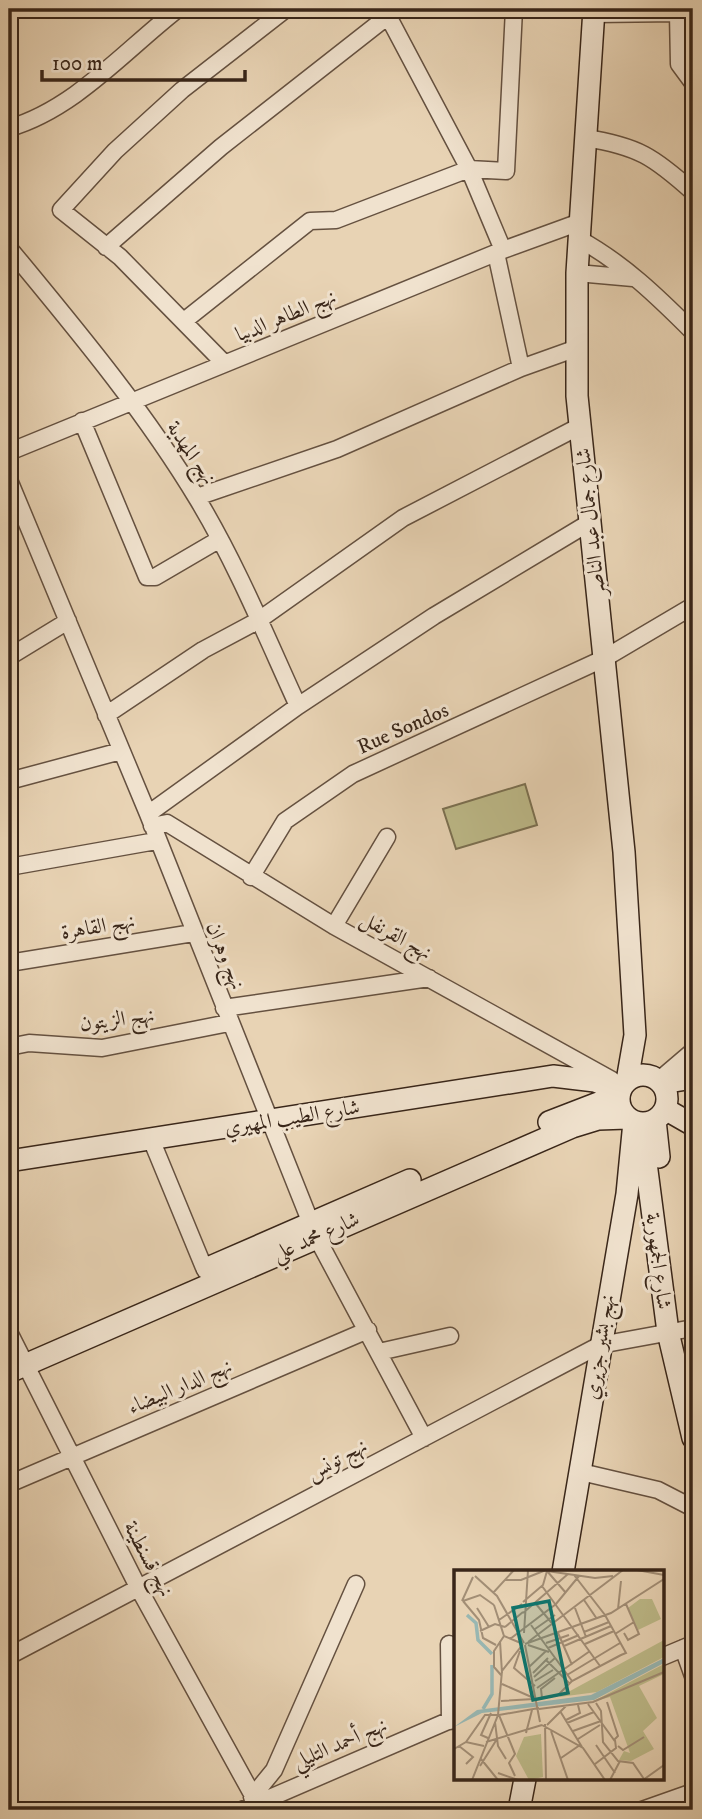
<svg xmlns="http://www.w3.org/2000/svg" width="702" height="1819" font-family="'IM FELL DW Pica',Amiri,serif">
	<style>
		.grass { fill: #bdba89; stroke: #7b7051; stroke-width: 2 }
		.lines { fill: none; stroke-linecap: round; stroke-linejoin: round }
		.street-casing { stroke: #655140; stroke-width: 19 }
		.secondary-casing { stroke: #392619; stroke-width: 24 }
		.street { stroke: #f0e2ce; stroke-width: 16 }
		.secondary { stroke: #f0e2ce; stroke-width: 21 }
		.labels { text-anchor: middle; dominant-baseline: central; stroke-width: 6; stroke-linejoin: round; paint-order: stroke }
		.street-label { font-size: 21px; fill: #392619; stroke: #f0e2ce }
		.inset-river { fill: none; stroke: #98b7b2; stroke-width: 3.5 }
		.inset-road { fill: none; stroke: #a28e76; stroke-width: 2 }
		.view { fill: #0f766e; fill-opacity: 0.15; stroke: #0f766e; stroke-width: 3.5 }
		.inset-edge { fill: none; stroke: #392619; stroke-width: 3.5 }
	</style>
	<rect width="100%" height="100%" fill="#e8d3b4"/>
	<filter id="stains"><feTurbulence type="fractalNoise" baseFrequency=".00286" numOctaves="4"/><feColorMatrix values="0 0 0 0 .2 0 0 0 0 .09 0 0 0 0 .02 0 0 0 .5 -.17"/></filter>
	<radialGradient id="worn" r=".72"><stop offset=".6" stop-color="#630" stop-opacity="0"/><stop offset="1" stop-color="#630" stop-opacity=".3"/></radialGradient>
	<!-- grass -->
	<path class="grass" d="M 525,784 L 537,825 L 456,849 L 443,809 Z"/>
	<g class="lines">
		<!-- street casing -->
		<g class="street-casing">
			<path id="street" d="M 594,14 L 678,13 L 679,64 L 693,83
				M 388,16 L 469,169 L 503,250
				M 9,128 C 75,109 125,50 178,9
				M 585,138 C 638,146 654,157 693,192
				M 579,239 C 623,263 658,297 693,332
				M 106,247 L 221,147 L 388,16 L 384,9
				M 9,248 C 75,328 144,410 198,500 C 237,565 266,636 298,706
				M 496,253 L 521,368
				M 577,273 L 633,278
				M 184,321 L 310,221 L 336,220 L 469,169 L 506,171 L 514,9
				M 224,363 L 120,257 L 61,210 L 115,151 L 182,90 L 286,9
				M 82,421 L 147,577 L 155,577 L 220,539
				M 9,452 L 503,250 L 580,222
				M 9,480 L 148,814 L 316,1236 L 424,1438
				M 197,497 L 337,449 L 521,368 L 577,348
				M 9,657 L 68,621
				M 106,715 L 203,650 L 259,620 L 403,518 L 580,426
				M 9,781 L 121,751
				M 148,814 L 298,706 L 434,616 L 592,521
				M 152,826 L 167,823 L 334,926 L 612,1080
				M 9,867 L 156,841
				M 251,877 L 285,821 L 353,774 L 605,658 L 693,606
				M 334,926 L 387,837
				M 9,963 L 193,933
				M 224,1008 L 429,978
				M 9,1047 L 29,1043 L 102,1048 L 229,1023
				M 659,1080 L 693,1051
				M 151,1139 L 205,1270
				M 9,1332 L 139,1589 L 257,1803
				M 379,1352 L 450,1336
				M 581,1472 L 658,1490 L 693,1508
				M 9,1484 L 368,1330
				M 449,1644 L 450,1721
				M 683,1648 L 693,1676
				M 9,1656 L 600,1345 L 693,1328
				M 662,1657 L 693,1644
				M 252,1797 L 274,1770 L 356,1584
				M 242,1810 L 455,1718
				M 642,1810 L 693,1792"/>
		</g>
		<!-- secondary casing -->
		<g class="secondary-casing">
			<path id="secondary" d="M 594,9 L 577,273 L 577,396 L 624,852 L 635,1035 L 627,1081
				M619 1099a24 24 0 1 1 48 0a24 24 0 1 1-48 0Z
				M 662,1083 L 693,1078
				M 665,1109 L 693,1125
				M 655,1120 L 659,1157
				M 549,1122 L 619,1095
				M 642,1132 L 668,1332 L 693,1438
				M 9,1161 L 553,1076 L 595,1081 L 620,1090
				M 208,1268 L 410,1180
				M 9,1372 L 572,1127 L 598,1119 L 627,1118
				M 563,1572 L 627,1194 L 634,1122
				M 519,1810 L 525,1779"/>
		</g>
		<!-- street -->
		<use href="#street" class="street"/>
		<!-- secondary -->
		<use href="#secondary" class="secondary"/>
	</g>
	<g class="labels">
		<!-- street labels -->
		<g class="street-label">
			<text transform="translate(286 316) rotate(-22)">نهج الطاهر الدبيا</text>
			<text transform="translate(191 453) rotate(56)">نهج المهدية</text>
			<text transform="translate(591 522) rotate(-96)">شارع جمال عبد الناصر</text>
			<text transform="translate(403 729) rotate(-24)">Rue Sondos</text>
			<text transform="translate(98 927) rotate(-9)">نهج القاهرة</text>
			<text transform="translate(396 936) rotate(29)">نهج القرنفل</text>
			<text transform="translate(225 956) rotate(68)">نهج وهران</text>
			<text transform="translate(117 1020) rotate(-7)">نهج الزيتون</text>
			<text transform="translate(292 1118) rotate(-9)">شارع الطيب المهيري</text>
			<text transform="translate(316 1237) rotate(-24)">شارع محمد علي</text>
			<text transform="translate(658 1261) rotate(83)">شارع الجمهورية</text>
			<text transform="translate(600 1347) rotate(-81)">نهج بشير جزيري</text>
			<text transform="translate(180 1387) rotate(-23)">نهج الدار البيضاء</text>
			<text transform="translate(337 1460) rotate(-28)">نهج تونس</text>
			<text transform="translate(148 1559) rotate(62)">نهج قسنطينة</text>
			<text transform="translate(340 1744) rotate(-23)">نهج أحمد التليلي</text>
		</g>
	</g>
	<!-- overview -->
	<g transform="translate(454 1570)">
		<rect width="210" height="210" fill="#e8d3b4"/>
		<path d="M 186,29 L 198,29 L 207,49 L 184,60 L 174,38 ZM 210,70 L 210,87 L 143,122 L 105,127 ZM 210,94 L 210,104 L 185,116 L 203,148 L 189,161 L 200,179 L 177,191 L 165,190 L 170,181 L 176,183 L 156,127 L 138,132 Z" fill="#bdba89"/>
		<path d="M 87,164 L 89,207 L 75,210 L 62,186 L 70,167 Z" fill="#bdba89"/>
		<path d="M 210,88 L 210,93 L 140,130 L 28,143 L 0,157 L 23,140 L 137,125 Z" fill="#98b7b2"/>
		<path class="inset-river" d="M 13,45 L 22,53 L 24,70 L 38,84M 29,139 L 38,124 L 38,95"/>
		<path class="inset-road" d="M 183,0 L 210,5M 93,1 L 141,8 L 159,6M 93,1 L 112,23M 120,5 L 151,45 L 172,83 L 167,85M 21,6 L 43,26 L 70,73M 52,10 L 67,10 L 92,0M 88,16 L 146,96M 39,23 L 60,0M 130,30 L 143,49M 8,31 L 19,7M 9,31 L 25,50 L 29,68 L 42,75M 9,31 L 26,25 L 40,35M 69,32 L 89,15 L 93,1M 82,34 L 101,57M 40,35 L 50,66 L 69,74M 23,38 L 35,57M 121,38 L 132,67M 164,39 L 167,11M 69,43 L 114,4M 45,50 L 68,34M 77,55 L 118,111M 51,57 L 69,42M 81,59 L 101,45M 26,61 L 41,54 L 51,57M 130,62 L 155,52M 70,63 L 74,0M 104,63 L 118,95M 170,63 L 174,70 L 185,64 L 172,34M 161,64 L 180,52M 56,69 L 102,34 L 125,6M 46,71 L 48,103M 74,72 L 169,0M 92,73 L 115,65M 71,74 L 157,43 L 210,9M 131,74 L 160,61M 71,75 L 86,152M 74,75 L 95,82M 110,76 L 157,56M 94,78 L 125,65M 66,81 L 60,98 L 81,116M 92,90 L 116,114M 75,97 L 92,81M 79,103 L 94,88M 47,105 L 40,97 L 40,81 L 50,66M 113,105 L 166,73M 80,107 L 101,88M 81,111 L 99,100M 48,114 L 82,129M 83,118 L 136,81M 88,128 L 87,119 L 101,108M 84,129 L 104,125 L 118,111 L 167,85M 47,131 L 80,129M 142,133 L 147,141 L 149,172 L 164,191 L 179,193 L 190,209M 134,134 L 160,170 L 164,166 L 153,132M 85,139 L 139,132 L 210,102M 106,141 L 128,177M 45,145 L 85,138M 112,150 L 126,143 L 124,135M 41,152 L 44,176 L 52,189M 113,153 L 140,142M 91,154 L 92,210M 88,155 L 129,178 L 151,210M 93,155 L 113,135M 97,161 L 114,210M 119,161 L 147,151M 72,163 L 78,140M 34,168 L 27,165 L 37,143M 124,169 L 146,155M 12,172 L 31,145 L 45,145 L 61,184 L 55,193 L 61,206M 32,172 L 88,155M 142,175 L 161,203M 5,176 L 19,187 L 12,194M 164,176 L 169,180 L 190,167M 0,179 L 12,172 L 30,176M 107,188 L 126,175M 27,189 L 44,210M 141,194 L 162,178 L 161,170M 26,196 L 43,169M 44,203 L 64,210M 18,210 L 44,145 L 48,101 L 69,74M 156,210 L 166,191M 189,210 L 210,195"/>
		<path class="view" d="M 95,31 L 114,123 L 79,130 L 59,38 Z"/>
		<rect width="210" height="210" class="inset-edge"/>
	</g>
	<!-- margin -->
	<rect width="702" height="1819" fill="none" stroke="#e8d3b4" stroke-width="35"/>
	<rect x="10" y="10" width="681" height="1798" fill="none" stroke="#392619" stroke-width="3.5"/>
	<rect x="18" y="18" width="667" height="1784" fill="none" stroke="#392619" stroke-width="2"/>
	<!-- scale -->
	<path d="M42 70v10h203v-10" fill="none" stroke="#392619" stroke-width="3.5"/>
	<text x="52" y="70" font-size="21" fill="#392619" stroke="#f0e2ce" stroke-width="5" paint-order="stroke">100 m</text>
	<rect width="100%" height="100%" filter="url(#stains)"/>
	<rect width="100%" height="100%" fill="url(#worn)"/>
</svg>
